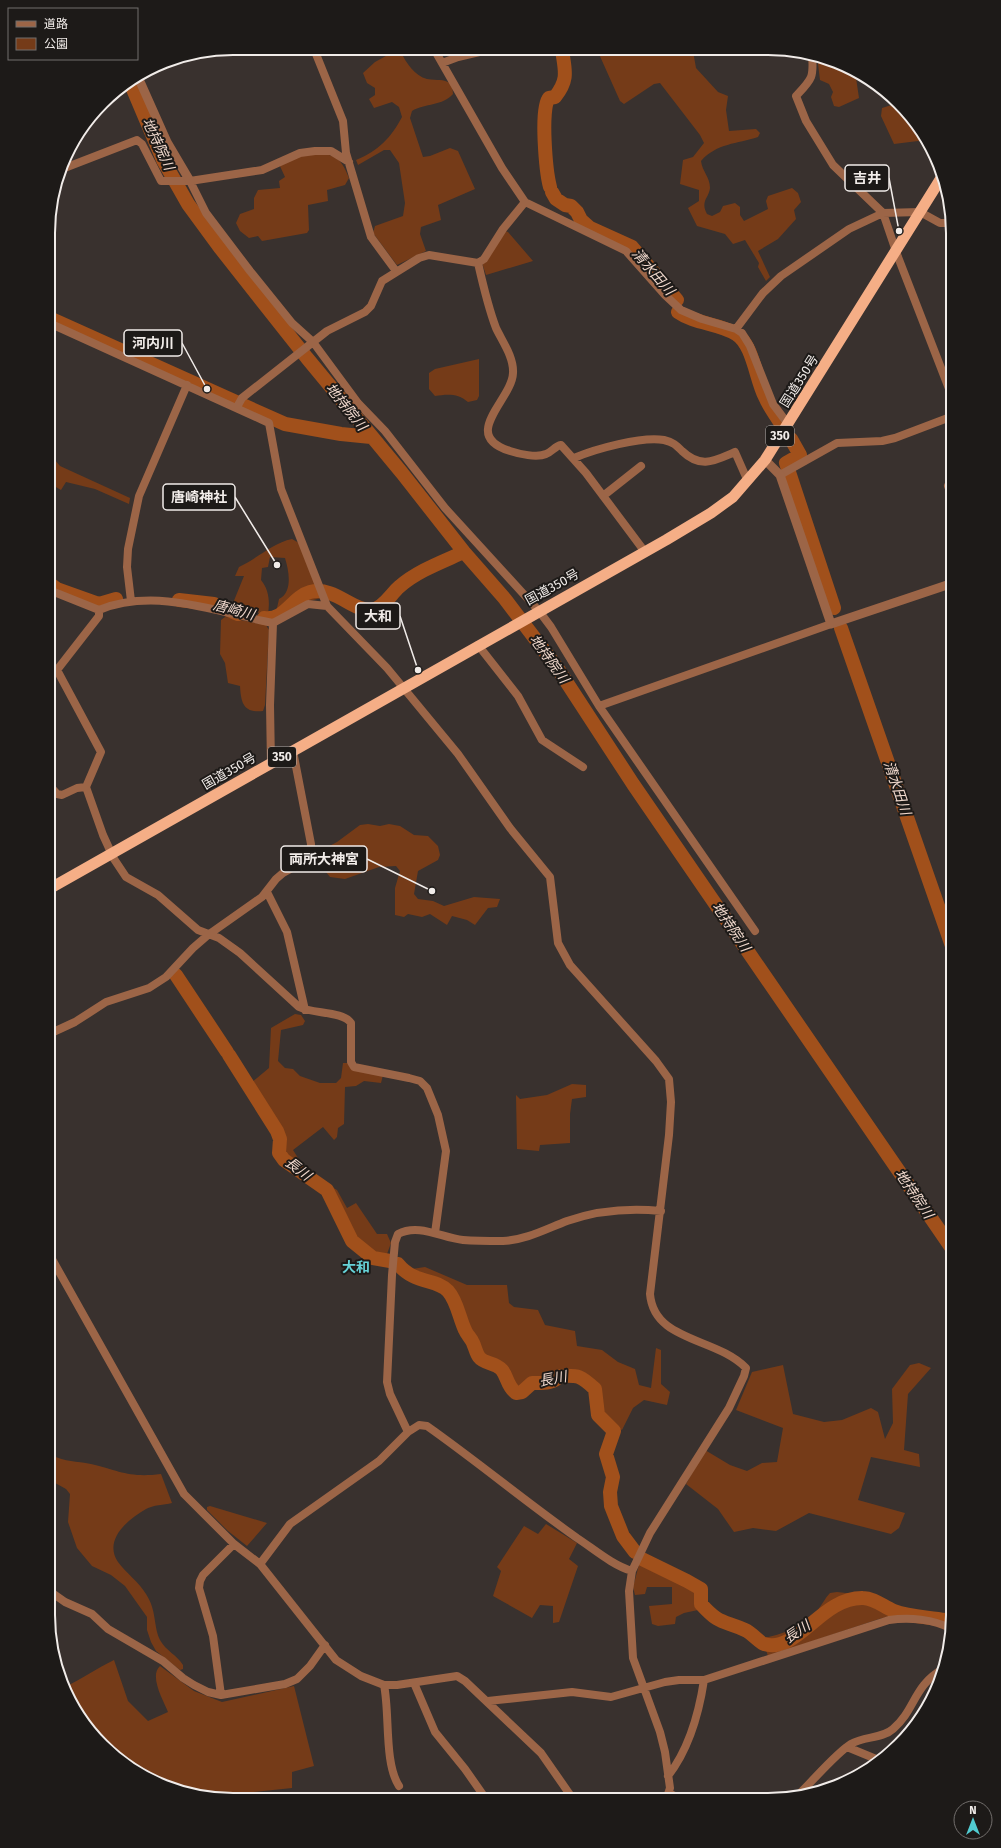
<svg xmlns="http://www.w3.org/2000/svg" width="1001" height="1848" font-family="'Fira Sans','Noto Sans JP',sans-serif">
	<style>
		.green { fill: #753b18 }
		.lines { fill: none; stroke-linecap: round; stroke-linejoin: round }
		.river { stroke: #a1501b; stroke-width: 14 }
		.minor { stroke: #9c6547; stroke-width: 8 }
		.tertiary { stroke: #9c6547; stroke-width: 9 }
		.trunk { stroke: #f5ae86; stroke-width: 11 }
		.labels { text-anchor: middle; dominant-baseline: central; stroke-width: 4; stroke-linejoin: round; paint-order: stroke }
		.shield { fill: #1d1a18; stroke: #b1adaa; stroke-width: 1 }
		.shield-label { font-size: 12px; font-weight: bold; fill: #f1ece9 }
		.street-label { font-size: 13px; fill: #f1ece9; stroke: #1d1a18 }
		.water-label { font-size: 14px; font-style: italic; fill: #f2dace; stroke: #1d1a18 }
		.neighbourhood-label { font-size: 14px; font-weight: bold; fill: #66d3d8; stroke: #1d1a18 }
		.rim { fill: none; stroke: #f1ece9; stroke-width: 2 }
		.leader { fill: none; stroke: #f1ece9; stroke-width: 1.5 }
		.callout-dot { fill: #f1ece9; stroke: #1d1a18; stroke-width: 1.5 }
		.callout { fill: #1d1a18; stroke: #f1ece9; stroke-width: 1.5 }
		.callout-label { font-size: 14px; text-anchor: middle; font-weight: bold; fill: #f1ece9 }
	</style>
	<rect width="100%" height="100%" fill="#39312e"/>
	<!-- green -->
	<path class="green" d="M 602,50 L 693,51 L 696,68 L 718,92 L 728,96 L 726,110 L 729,131 L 756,129 L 760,133 L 758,137 C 737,144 717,143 701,161 C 702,171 710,177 710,188 C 709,198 700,201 707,214 L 712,216 L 720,212 L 723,206 L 735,203 L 740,207 L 740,215 L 744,221 L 768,209 L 766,201 L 768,196 L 792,188 L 798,193 L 801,202 L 794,210 L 796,219 L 778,239 L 758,251 L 770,277 L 766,281 L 758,267 L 759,263 L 745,240 L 733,244 L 725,234 L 697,226 L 688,208 L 699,201 L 699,190 L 680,184 L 683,160 L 693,157 L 704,143 L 700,135 L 660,83 L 654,84 L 624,104 L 620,101 L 599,54 Z
		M 395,51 L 401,52 C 406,63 415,76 427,79 C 438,81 442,78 452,84 L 453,94 C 443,106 425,103 412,111 L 410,118 L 423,157 L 430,156 L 450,148 L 458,151 L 475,189 L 438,205 L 441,220 L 421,227 L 420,234 L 426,251 L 397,265 L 373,233 L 375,226 L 403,216 L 405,203 L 399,163 L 390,150 L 384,150 L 358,165 L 356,160 C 378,151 391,138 402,117 L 399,107 L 392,102 L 374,108 L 369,99 L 375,95 L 375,88 L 367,83 L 363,73 L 375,62 Z
		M 817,56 L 849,67 L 855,71 L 859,98 L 839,107 L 834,106 L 831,97 L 833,92 L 829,84 L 820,80 Z
		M 898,103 L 922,130 L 926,140 L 894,144 L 881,116 L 882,108 Z
		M 306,154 C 331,154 339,152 349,178 L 345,185 L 327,190 L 328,201 L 308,205 L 309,230 L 307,233 L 262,241 L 258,236 L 249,238 L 240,231 L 236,223 L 240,214 L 254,209 L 254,198 L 258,190 L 280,188 L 279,181 L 285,177 L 279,164 Z
		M 503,230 L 508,232 L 533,261 L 486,275 L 482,263 Z
		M 479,359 L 479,396 L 477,400 L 468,402 C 458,393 447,394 435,396 L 429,389 L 429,373 L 435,369 Z
		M 49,453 L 60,466 L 130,498 L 129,504 L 95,489 L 66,482 L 61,490 L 49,483 Z
		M 292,539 L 299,543 L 321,598 L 298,604 L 288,604 L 278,613 L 277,608 L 279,599 C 293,592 289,571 285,558 L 270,557 L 268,567 L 262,568 L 261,580 C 269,590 270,601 268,614 L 237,610 L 233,603 L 244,576 L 235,576 L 239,567 C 257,559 272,543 292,539 Z
		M 225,617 L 266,625 L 269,630 L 265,705 L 263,711 C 244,713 241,704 240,686 L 228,683 L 225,663 L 220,654 L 221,620 Z
		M 368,824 L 380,826 L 389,824 L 400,826 L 414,835 L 428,836 L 438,846 L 440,855 L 438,860 L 418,871 L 414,894 L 418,899 L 433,901 L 444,906 L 474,897 L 500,899 L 497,907 L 488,908 L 475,925 L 467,920 L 452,916 L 447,925 L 430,914 L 422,917 L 408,914 L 404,917 L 395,915 L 395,888 L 400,871 L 396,866 L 379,867 L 345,879 L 330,877 L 318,862 L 316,853 L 337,842 L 360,825 Z
		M 295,1014 L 301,1015 L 305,1021 L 303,1025 L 281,1030 L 278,1061 L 285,1068 L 293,1069 L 300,1076 L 320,1083 L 336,1083 L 341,1078 L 343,1063 L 349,1063 L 383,1075 L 381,1083 L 364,1081 L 356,1086 L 345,1087 L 344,1124 L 338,1128 L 337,1137 L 334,1140 L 323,1127 L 293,1150 L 305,1169 L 317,1178 L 337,1190 L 347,1208 L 356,1203 L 377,1234 L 387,1234 L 391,1243 L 387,1254 L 382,1258 L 373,1256 L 353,1238 L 330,1190 L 285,1157 C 281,1149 283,1139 280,1130 C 276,1117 259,1095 251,1083 L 269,1068 L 271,1028 Z
		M 572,1084 L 586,1085 L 586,1097 L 572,1099 L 570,1114 L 570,1143 L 540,1145 L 539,1151 L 517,1149 L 516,1095 L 520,1099 L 547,1095 Z
		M 425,1267 L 467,1285 L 507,1285 L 509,1303 L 514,1307 L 538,1310 L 545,1325 L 575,1331 L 577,1346 L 602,1350 L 618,1362 L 635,1369 L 639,1385 L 651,1388 L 656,1348 L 661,1350 L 661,1384 L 670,1392 L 667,1405 L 644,1400 L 633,1408 L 622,1430 L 614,1426 L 601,1413 L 598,1388 L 584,1374 L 574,1371 L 558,1373 L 553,1378 L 530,1381 L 523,1388 L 518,1389 L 513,1387 L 500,1364 L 483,1357 L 466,1327 L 453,1291 L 445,1283 L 412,1275 L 412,1269 Z
		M 919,1363 L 931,1368 L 908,1394 L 904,1450 L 919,1454 L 920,1467 L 871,1457 L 858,1500 L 905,1513 L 899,1528 L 891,1534 L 809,1513 L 776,1531 L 753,1528 L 734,1532 L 718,1509 L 686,1484 L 705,1450 L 730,1465 L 747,1471 L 762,1463 L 777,1462 L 783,1428 L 736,1410 L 752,1372 L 783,1365 L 793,1414 L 824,1422 L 842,1420 L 871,1408 L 878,1412 L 885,1439 L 893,1423 L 892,1389 L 910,1365 Z
		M 51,1455 C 66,1462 76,1461 91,1464 C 120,1471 129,1478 161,1474 L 172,1503 C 164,1505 153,1505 146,1509 C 128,1519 103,1540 118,1562 C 126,1573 139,1582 146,1594 C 157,1611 153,1625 160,1640 C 166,1651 177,1655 183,1665 L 183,1669 L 180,1670 L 156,1651 L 151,1642 L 147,1630 L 147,1617 L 125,1586 L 111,1575 L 92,1566 L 77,1548 L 68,1522 L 70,1494 L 66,1489 L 48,1479 L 48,1456 Z
		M 210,1506 L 267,1523 L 247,1546 L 228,1531 L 207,1510 L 207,1507 Z
		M 546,1524 L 577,1543 L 569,1559 L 578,1566 L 559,1622 L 553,1623 L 553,1606 L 540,1605 L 532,1618 L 493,1596 L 501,1571 L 497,1567 L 524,1526 L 538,1534 Z
		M 640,1561 L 695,1589 L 698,1610 L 684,1613 L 676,1617 L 675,1624 L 658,1626 L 652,1624 L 649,1606 L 672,1604 L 672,1587 L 647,1587 L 645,1594 L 635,1595 L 633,1587 Z
		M 837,1592 L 873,1596 L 901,1610 L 900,1616 L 882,1618 L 768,1656 L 762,1638 C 782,1635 803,1627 817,1611 C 822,1605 825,1598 830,1593 Z
		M 114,1660 L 128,1701 L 148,1721 L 168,1712 C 163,1700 149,1676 160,1666 L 194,1691 L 222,1702 L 294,1686 L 314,1766 L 292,1772 L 292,1788 L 214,1796 L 214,1798 L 162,1786 L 120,1762 L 86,1727 L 65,1687 C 82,1679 97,1668 114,1660 Z"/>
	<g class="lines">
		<!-- river -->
		<path class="river" d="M 130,82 L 163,160 L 188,204 L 221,249 L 307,358 L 402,473 L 464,552 L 505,599 L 558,669 L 633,784 L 953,1250
			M 550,187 C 546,172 540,108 549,98 L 555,97 C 569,79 565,71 562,50
			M 552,192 L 556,199 L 565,205 L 571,206 L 577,212 L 581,220 L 590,228 L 632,247 L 677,300
			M 678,312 C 695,324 718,323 736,334 C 753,344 756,380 765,397 C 769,407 776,415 781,424
			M 49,318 L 285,424 L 341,434 L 371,437
			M 791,439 L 800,455 L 786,463 L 834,608
			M 49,583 L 57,589 L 99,604 L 116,599
			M 179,600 L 214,604 L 238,614
			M 264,618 C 285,621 292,597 310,592 C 335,586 352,611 371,610 C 383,609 391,594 399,587 C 417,571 442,562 464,552
			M 841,628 L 953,949
			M 176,975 L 227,1052
			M 229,1055 L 277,1131 L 280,1139 L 279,1153 L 284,1160 L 327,1190 L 352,1241 L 373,1258 L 390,1261
			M 398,1264 C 414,1284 437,1279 448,1291 C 457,1301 459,1317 465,1330 C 467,1335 471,1338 473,1343 C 475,1347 476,1353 479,1357 C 484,1364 495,1362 502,1370 C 508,1378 507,1386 516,1393 L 522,1392 L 532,1383 C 543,1383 553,1384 560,1376 C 579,1375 581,1376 595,1389 L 598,1415 L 614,1431 L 606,1454 L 613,1477 L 610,1492 L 611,1506 L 623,1536 L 635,1552
			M 642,1559 L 687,1581 L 701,1589 L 701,1604 C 720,1625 722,1620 745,1630 C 752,1633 760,1643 764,1644 C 798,1654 821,1597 863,1598 C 874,1598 884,1607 894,1611 C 909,1617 929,1617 945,1620 L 953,1623"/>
		<!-- minor -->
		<path class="minor" d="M 314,49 L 343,121 L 346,153 L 371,237 L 396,271
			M 434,49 L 502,168 L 525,202 L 626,251 L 665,295 L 681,310 L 702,319 L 736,329 L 742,333 L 750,346 L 773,404 L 788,424
			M 812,54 C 814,78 812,79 796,96 L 806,121 L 833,165 L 883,213 L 920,212 L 940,223 L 951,223
			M 442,63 L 458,57 L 488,50
			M 62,169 L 137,140 L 142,144 L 161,181 L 190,181 L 262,170 L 300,153 L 315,151 L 331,151 L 349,162
			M 190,181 L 206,213 L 250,271 L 292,323 L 313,342 L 358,403 L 385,431 L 445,508 L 539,611 L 551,627 L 599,706 L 755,931
			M 478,263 C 483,285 488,307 496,328 C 502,341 514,357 513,373 C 512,400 459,435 510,451 C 519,454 537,458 546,454 C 552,452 555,446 561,445 L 586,473 L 645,552
			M 49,323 L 269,423 L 281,489 L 327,606 L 387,668 L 458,754 L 510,828 L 550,877 L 558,943 L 570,965 L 656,1061 L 669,1079 L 671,1102 L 669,1135 L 650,1294 C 654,1342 716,1337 746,1368 L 744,1376 L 729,1408 L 650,1533 L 632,1571 L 629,1591 L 633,1658 L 660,1732 L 665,1752 L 670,1788 L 666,1800
			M 736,329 L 763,293 L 781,276 L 849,229 L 883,213 L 898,257 L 953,399
			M 237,407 L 242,398 L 327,331 L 365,312 L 371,306 L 382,281 L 419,258 L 429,255 L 478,263 L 484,259 L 503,229 L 525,202
			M 574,458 C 595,449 642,436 664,440 C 673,442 676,445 682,451 C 701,469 714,461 735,452 L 746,477 L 750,479
			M 780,475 L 837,443 L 882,441 L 895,438 L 953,416
			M 603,496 L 641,466
			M 953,499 L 948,486 L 953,484
			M 49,590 L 99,610 C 155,587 218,612 273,623 L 308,604 L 327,606
			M 131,601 L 127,567 L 128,549 L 139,496 L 187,385
			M 99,610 L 99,616 L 57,670 L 101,752 L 86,787 L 103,835 L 114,859 L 126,877 L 158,895 L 198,930 L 219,938 L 240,953 L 299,1007 C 313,1014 343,1011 351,1023 L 351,1062 L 354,1067 L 409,1078 L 420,1081 L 427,1088 L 438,1115 L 446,1151 L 435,1233
			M 478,645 L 518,696 L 542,740 L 583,767
			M 599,706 L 831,624
			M 271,764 L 270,705 L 273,623
			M 49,785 L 57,794 L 62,795 L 77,788 L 86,787
			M 267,892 L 287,932 L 305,1010
			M 49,1034 L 75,1022 L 106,1002 L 149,988 L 166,977 L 193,948 L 208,935 L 262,897 L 276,879 L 283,873 L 310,858 L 311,844 L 293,751
			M 48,1252 L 184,1494 L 234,1544 L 260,1564 L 336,1660 L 361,1676 L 384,1685 L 397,1685 L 457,1676 L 465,1681 L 541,1753 L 573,1799
			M 408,1432 L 390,1394 L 387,1382 L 392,1275 L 395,1242 L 398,1234 C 419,1223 442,1238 463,1240 C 476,1241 490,1241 503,1241 C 526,1240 546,1229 567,1221 C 596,1211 630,1208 661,1211
			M 260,1564 L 290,1524 L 379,1461 L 408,1432 L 419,1425 L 427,1426 C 478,1462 526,1502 577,1538 C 594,1549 612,1565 632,1571
			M 48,1590 L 65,1602 L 92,1614 L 108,1629 L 163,1661 L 183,1678 L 194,1685 L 208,1692 L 221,1695 L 285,1684 L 297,1679 L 310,1666 L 325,1645
			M 414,1683 L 435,1732 L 465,1769 L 486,1799
			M 384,1685 C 390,1714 384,1763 399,1786
			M 221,1695 L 213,1636 L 199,1588 L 200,1581 L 203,1575 L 234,1544
			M 488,1701 L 572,1692 L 611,1697 L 665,1682 L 679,1680 L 704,1680 L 889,1620 C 909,1617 933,1619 952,1629
			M 847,1747 L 881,1761
			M 668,1776 C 689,1749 699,1713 704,1680
			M 669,1793 L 682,1800
			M 798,1795 C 812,1782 836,1753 851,1744 C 864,1736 882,1739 893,1729 C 916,1709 913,1686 943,1669"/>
		<!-- tertiary -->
		<path class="tertiary" d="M 138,77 L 167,142 L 190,181
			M 765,460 L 780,475 L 831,624 L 953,583"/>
		<!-- trunk -->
		<path class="trunk" d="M 49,889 L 666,540 L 711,513 L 733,497 L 765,460 L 943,175"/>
	</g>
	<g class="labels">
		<!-- shield labels -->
		<g class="shield">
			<rect x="766" y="426" width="28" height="20" rx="3"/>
			<rect x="268" y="747" width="28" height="20" rx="3"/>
		</g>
		<g class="shield-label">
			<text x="780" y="436">350</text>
			<text x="282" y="757">350</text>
		</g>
		<!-- street labels -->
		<g class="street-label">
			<text transform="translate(799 381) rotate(-58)">国道350号</text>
			<text transform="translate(552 587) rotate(-29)">国道350号</text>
			<text transform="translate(229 771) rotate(-30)">国道350号</text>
		</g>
		<!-- water labels -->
		<g class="water-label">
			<text transform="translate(158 144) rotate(65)">地持院川</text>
			<text transform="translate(653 272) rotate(49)">清水田川</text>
			<text transform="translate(346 407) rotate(51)">地持院川</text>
			<text transform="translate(234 610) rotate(15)">唐崎川</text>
			<text transform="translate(549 659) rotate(54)">地持院川</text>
			<text transform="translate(897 788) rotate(71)">清水田川</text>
			<text transform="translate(731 927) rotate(56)">地持院川</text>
			<text transform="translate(298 1169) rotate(38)">長川</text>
			<text transform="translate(914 1194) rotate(56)">地持院川</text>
			<text transform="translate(553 1379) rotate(-11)">長川</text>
			<text transform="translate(797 1632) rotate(-34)">長川</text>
		</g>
		<!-- neighbourhood labels -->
		<g class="neighbourhood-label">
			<text x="356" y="1267">大和</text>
		</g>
	</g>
	<!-- crop -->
	<path d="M0 0H1001V1848H0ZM233 55H768A178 178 0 0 1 946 233V1615A178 178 0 0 1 768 1793H233A178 178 0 0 1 55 1615V233A178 178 0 0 1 233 55Z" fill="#1d1a18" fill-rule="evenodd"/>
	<path class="rim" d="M233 55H768A178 178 0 0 1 946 233V1615A178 178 0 0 1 768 1793H233A178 178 0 0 1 55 1615V233A178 178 0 0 1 233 55Z"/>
	<!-- callouts -->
	<path class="leader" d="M899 231L889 178M207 389L182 343M277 565L235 497M418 670L400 616M432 891L367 859"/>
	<g class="callout-dot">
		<circle cx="899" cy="231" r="4"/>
		<circle cx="207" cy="389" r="4"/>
		<circle cx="277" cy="565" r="4"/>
		<circle cx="418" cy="670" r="4"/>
		<circle cx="432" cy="891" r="4"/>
	</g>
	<g class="callout">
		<rect x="845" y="165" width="44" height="26" rx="4"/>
		<rect x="124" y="330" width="58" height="26" rx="4"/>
		<rect x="163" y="484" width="72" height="26" rx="4"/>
		<rect x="356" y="603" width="44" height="26" rx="4"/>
		<rect x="281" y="846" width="86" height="26" rx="4"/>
	</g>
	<g class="callout-label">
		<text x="867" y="183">吉井</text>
		<text x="153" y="348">河内川</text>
		<text x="199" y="502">唐崎神社</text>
		<text x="378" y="621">大和</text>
		<text x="324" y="864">両所大神宮</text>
	</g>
	<!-- legend -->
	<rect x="8" y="8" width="130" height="52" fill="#1d1a18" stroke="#726e6c"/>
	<rect x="16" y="21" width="20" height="6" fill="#9c6547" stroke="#726e6c"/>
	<text x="44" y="28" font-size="12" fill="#f1ece9">道路</text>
	<rect x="16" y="38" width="20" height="12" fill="#753b18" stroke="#726e6c"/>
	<text x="44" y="48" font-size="12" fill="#f1ece9">公園</text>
	<!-- north arrow -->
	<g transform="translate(973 1820)"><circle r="19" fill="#1d1a18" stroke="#726e6c"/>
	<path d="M0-3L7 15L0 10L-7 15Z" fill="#51ccd1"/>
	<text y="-6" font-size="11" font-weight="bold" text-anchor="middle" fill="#f1ece9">N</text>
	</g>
</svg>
